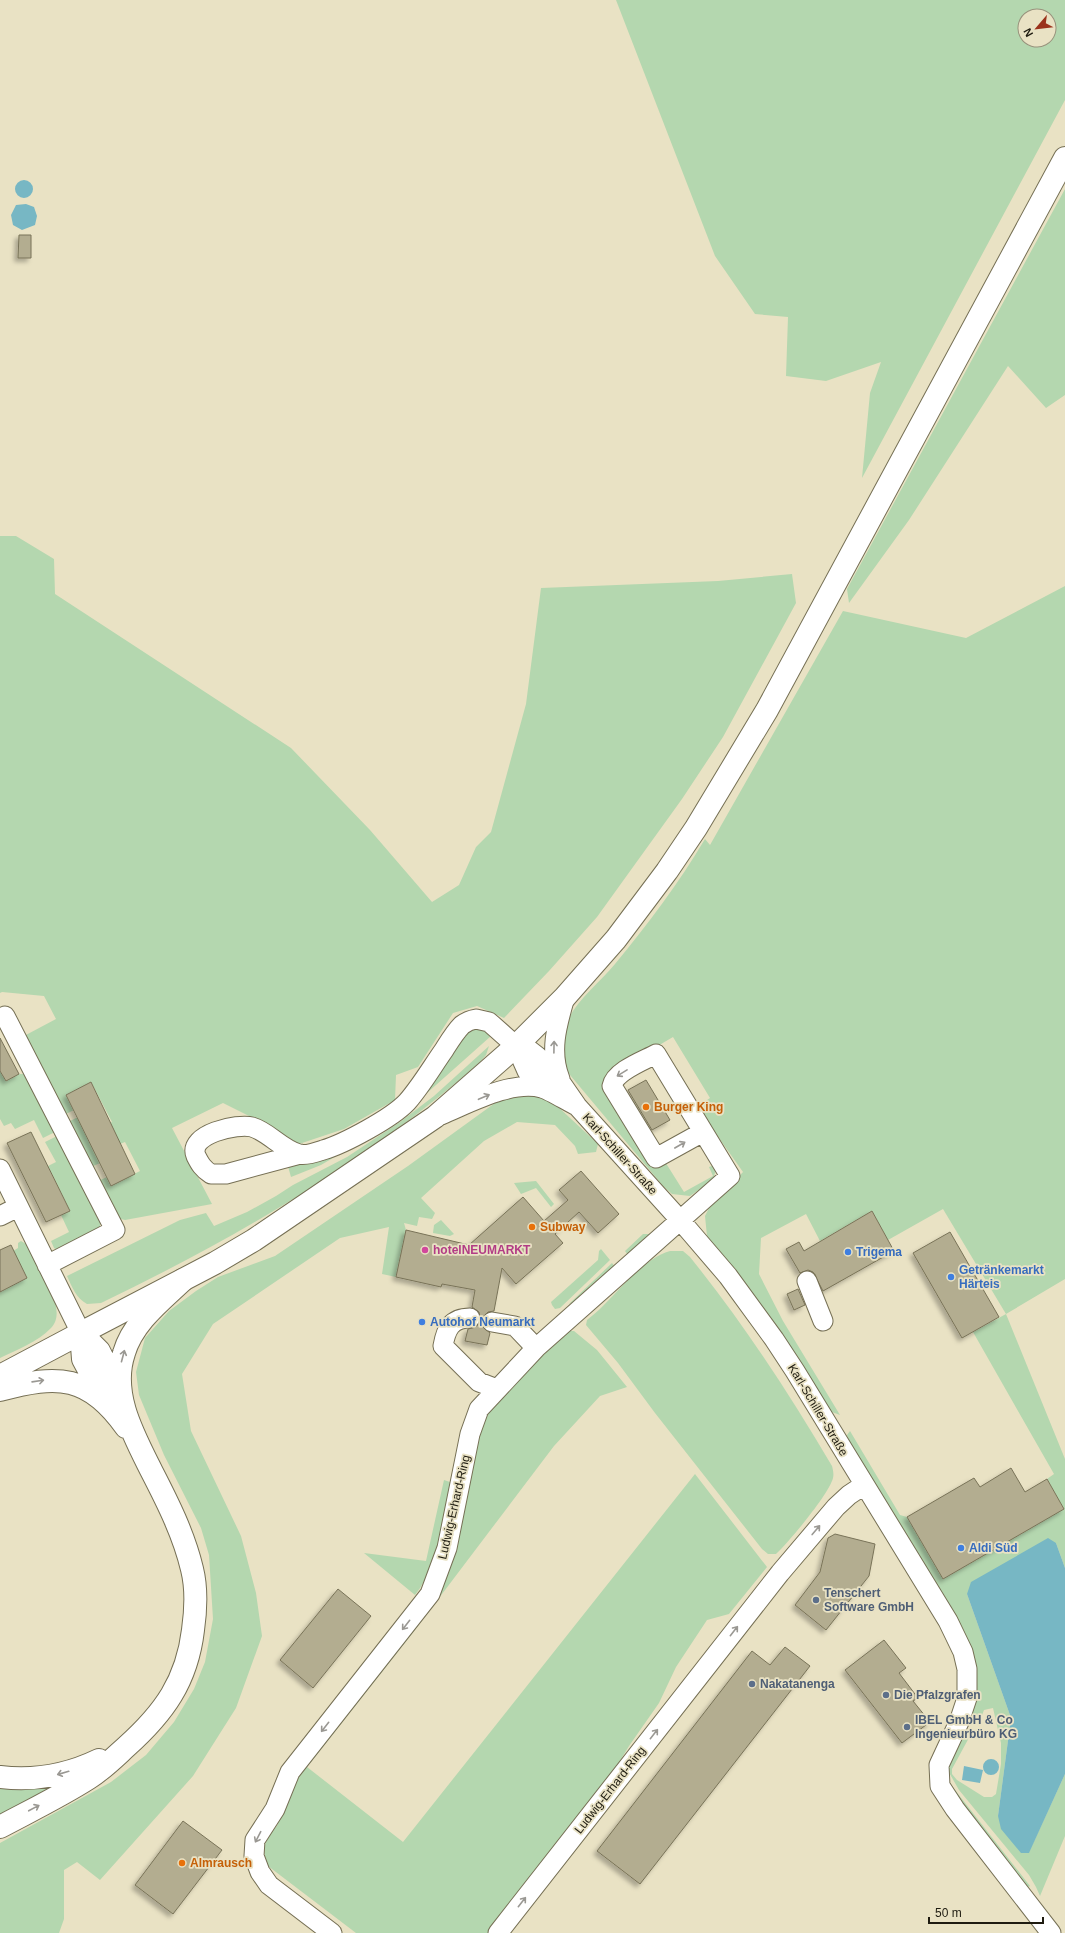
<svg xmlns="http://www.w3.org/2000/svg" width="1065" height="1933" font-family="Arial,sans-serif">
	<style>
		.green { fill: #b4d7af; fill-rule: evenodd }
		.water { fill: #77b7c4 }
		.building { fill: #b3ad90; stroke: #797358; filter: url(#shadow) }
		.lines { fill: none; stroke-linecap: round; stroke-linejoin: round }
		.minor-casing { stroke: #756f54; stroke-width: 21 }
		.major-casing { stroke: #756f54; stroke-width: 24 }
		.highway-casing { stroke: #756f54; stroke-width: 24 }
		.minor { stroke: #fff; stroke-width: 19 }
		.major { stroke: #fff; stroke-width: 22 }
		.highway { stroke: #fff; stroke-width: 22 }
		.oneway { stroke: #9a9893 }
		.food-dot { fill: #e8710a; stroke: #e9e2c4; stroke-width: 1.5 }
		.hotel-dot { fill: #d1479c; stroke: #e9e2c4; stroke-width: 1.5 }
		.shop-dot { fill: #3f7fe0; stroke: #e9e2c4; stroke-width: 1.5 }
		.service-dot { fill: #5c6f8a; stroke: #e9e2c4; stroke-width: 1.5 }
		.labels { text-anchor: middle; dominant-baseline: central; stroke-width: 3.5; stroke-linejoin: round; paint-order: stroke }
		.food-label { font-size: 12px; font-weight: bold; fill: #c56008; stroke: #e9e2c4; text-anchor: start }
		.street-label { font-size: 12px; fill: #1e1b10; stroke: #e9e2c4 }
		.hotel-label { font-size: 12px; font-weight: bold; fill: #b23c85; stroke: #e9e2c4; text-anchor: start }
		.shop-label { font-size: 12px; font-weight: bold; fill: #366cbe; stroke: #e9e2c4; text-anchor: start }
		.service-label { font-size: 12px; font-weight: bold; fill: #4e5e75; stroke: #e9e2c4; text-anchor: start }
	</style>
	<defs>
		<filter id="shadow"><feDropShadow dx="-3.5" dy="3.5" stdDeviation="2" flood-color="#0004"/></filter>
	</defs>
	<rect width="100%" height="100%" fill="#e9e2c4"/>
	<!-- green -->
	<path class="green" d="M 616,0 L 1065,0 L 1065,100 L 862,478 L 870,393 L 881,362 L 826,381 L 786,376 L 788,317 L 755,314 L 715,256 ZM 1025,16 L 1049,16 L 1049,40 L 1025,40 Z
		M 1065,189 L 1065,395 L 1046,408 L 1008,366 L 909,520 L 849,603 L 847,589 Z
		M 0,536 L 16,536 L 54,559 L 55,594 L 291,748 L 370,830 L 432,902 L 459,885 L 476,847 L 491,832 L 526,704 L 541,588 L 718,581 L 792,574 L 796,603 L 723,737 L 682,799 L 597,917 L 549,971 L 504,1018 L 477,1006 L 453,1013 L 418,1067 L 396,1075 L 395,1100 L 344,1129 L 299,1144 L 271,1127 L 223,1103 L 172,1128 L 212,1204 L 125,1220 L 117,1218 L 96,1182 L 107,1177 L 112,1185 L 140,1171 L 125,1142 L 120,1144 L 100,1163 L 89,1168 L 66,1123 L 78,1117 L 87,1135 L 112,1122 L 91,1082 L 66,1095 L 74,1110 L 64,1115 L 24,1036 L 56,1019 L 44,996 L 2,992 L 0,993 Z
		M 1065,586 L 1065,1279 L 1006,1314 L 1065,1459 L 1065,1568 L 1056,1543 L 967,1594 L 1011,1718 L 998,1816 L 1029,1852 L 1065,1774 L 1065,1836 L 1040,1896 L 1036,1887 L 1029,1875 L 959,1790 L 947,1769 L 954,1751 L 966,1731 L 971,1734 L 952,1769 L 952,1774 L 957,1780 L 984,1797 L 992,1797 L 996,1794 L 1001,1764 L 1001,1743 L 993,1708 L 984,1710 L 979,1723 L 970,1720 L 974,1705 L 975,1673 L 848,1440 L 847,1435 L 850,1431 L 900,1515 L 907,1517 L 943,1579 L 1064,1509 L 1047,1479 L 1054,1474 L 973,1332 L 1006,1314 L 943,1209 L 888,1240 L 872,1211 L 820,1241 L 806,1214 L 761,1238 L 759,1274 L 783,1321 L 840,1415 L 829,1411 L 707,1236 L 705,1216 L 709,1208 L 743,1172 L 697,1107 L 710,1098 L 673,1037 L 610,1074 L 684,1192 L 713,1176 L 709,1167 L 712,1166 L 716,1169 L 713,1180 L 690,1196 L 672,1194 L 663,1186 L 570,1075 C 561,1062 562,1050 565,1035 C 566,1030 566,1024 568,1020 C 577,1000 601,981 615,964 C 648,924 679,883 705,839 L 710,845 L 843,611 L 966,638 Z
		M 479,1026 L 489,1032 L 491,1036 L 427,1093 L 435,1076 L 466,1032 Z
		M 489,1046 L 486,1055 L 480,1062 C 367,1162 236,1238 101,1303 L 87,1304 C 76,1298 72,1287 67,1276 L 180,1220 L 206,1213 L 214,1226 L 247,1212 L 276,1196 L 293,1185 L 347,1157 L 400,1122 L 434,1096 Z
		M 0,1071 L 6,1081 L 19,1074 L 27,1074 L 57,1131 L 43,1138 L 34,1120 L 15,1129 L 11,1123 L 4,1126 L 0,1119 Z
		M 533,1095 L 555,1104 L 598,1144 L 596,1152 L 578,1154 L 575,1146 L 555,1125 L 517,1122 L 484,1141 L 421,1198 L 435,1213 L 432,1219 L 419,1217 L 417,1226 L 404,1223 L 406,1230 L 396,1277 L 382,1274 L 389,1227 L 340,1238 L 213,1324 L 182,1374 L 191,1431 L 241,1536 L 256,1593 L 262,1636 L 236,1708 L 193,1776 L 100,1880 L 77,1862 L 64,1870 L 64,1919 L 59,1933 L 0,1933 L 0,1843 L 111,1782 L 146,1755 L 174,1722 L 194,1689 L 205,1662 L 213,1619 L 209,1555 L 201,1528 L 164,1455 L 139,1395 L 136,1372 L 145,1338 L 169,1311 L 196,1291 L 218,1277 L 275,1256 L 408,1166 L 495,1103 L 513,1096 Z
		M 59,1135 L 100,1221 L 100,1229 L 59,1251 L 54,1248 L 51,1241 L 69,1232 L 61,1215 L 70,1211 L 48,1166 L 56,1162 L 45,1142 Z
		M 355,1145 L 321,1165 L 291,1177 L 287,1163 L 307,1164 Z
		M 536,1181 L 554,1204 L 551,1207 L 536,1188 L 521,1194 L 514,1183 Z
		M 441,1220 L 454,1234 L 450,1236 L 433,1233 L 434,1225 Z
		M 643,1234 L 650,1234 L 628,1255 L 625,1251 Z
		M 21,1241 L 26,1244 C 36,1262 70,1310 51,1328 C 38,1342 16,1350 0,1358 L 0,1292 L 27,1278 L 13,1251 L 18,1248 L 18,1243 Z
		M 601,1249 L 610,1260 L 560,1308 L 555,1309 L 552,1305 L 551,1302 L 598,1260 L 599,1251 Z
		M 670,1251 L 683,1251 L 690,1257 C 743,1323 789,1393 832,1466 C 833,1470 834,1474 833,1478 C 829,1494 789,1542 776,1554 L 768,1554 L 762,1549 L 655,1413 L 618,1363 L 586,1325 L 587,1320 C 615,1299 637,1261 670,1251 Z
		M 612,1263 L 615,1267 L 579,1301 L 569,1304 Z
		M 570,1331 L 574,1331 L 597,1350 L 627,1387 L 600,1396 L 554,1446 L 411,1635 L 307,1767 L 403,1842 L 695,1474 L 767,1567 L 729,1614 L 707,1620 L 676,1667 L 659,1703 L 629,1746 L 604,1787 L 492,1933 L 356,1933 L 268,1866 C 260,1846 266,1840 278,1824 L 278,1818 L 294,1777 L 450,1563 L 481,1429 L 491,1406 L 513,1382 Z
		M 444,1480 L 450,1482 L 453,1485 C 444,1519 437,1568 415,1595 L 364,1553 L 426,1561 Z
		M 948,1781 L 1030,1886 L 1026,1888 L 949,1789 Z
		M 0,1783 L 65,1785 L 0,1820 Z"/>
	<!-- water -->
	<path class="water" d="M15 189a9 9 0 1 1 18 0a9 9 0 1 1-18 0Z
		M 26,204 L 34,207 L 37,216 L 35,225 L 22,230 L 13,225 L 11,215 L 16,205 Z
		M 1048,1538 L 1056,1543 L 1065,1568 L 1065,1774 L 1029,1853 L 1021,1853 L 1001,1829 L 998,1816 L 1011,1718 L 967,1594 L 971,1582 Z
		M983 1767a8 8 0 1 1 16 0a8 8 0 1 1-16 0Z
		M 964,1766 L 983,1770 L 980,1783 L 962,1780 Z"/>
	<!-- building -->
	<path class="building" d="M 19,235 L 31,235 L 31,258 L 18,258 Z
		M 0,1038 L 19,1074 L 6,1081 L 0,1071 Z
		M 646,1080 L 670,1120 L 652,1130 L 628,1090 Z
		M 91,1082 L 135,1174 L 111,1186 L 66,1095 Z
		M 31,1132 L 70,1211 L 46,1222 L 7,1143 Z
		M 581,1171 L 619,1214 L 598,1233 L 579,1212 L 555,1234 L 563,1243 L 516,1284 L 502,1268 L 494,1311 L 488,1312 L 481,1320 L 482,1326 L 490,1333 L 487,1345 L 465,1341 L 468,1329 L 476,1327 L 480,1322 L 479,1312 L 472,1307 L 475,1290 L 442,1284 L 441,1287 L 396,1277 L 406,1230 L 469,1245 L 523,1197 L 544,1221 L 568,1200 L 559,1190 Z
		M 872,1211 L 894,1251 L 823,1291 L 813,1272 L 808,1270 L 800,1273 L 786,1249 L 799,1242 L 804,1251 Z
		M 950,1232 L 999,1317 L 962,1338 L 913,1253 Z
		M 11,1245 L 27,1278 L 0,1292 L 0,1250 Z
		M 798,1289 L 805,1305 L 794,1310 L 787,1294 Z
		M 1011,1468 L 1025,1492 L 1047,1479 L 1064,1509 L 943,1579 L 907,1517 L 974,1478 L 980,1487 Z
		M 835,1534 L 875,1544 L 869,1576 L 826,1630 L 795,1605 L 820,1572 L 828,1538 Z
		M 338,1589 L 371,1616 L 313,1688 L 280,1660 Z
		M 884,1640 L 906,1668 L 899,1673 L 918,1698 L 913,1701 L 930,1722 L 902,1743 L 845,1670 Z
		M 785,1647 L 810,1666 L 640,1884 L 597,1851 L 752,1651 L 770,1665 Z
		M 183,1821 L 222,1850 L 173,1914 L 135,1885 Z"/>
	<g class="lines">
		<!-- minor casing -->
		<g class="minor-casing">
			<path id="minor" d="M 5,1016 L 115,1230 L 47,1265
				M 516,1046 L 527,1071 L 543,1088
				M 560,1079 C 549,1051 557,1025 565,997
				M 441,1115 C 470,1103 511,1080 542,1088 C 549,1090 567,1101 575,1105
				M 300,1154 L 226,1174 L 211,1174 C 203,1169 200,1164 196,1156 C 187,1134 238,1123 252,1127 C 269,1132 281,1149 299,1154 C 306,1156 317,1152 323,1150 C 344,1144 392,1118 407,1102 C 421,1086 432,1067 444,1050 C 449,1042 455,1032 462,1025 C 466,1022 470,1020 476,1019 L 489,1022 L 516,1046 L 528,1049 L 537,1056 L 559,1080 L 577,1106 L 680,1220 L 728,1276 L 774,1339 L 795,1371 L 948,1621 L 963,1652 L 967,1669 L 967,1698 L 959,1722 L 939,1765 L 940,1786 L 955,1809 L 1051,1933
				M 0,1169 L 81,1333
				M 0,1216 L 18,1207
				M 807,1281 L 823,1321
				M 470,1318 C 451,1318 446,1329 443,1346 L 479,1382 L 497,1389
				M 492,1322 L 515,1326 L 536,1348
				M 332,1933 L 269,1885 L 260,1872 L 254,1856 L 255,1840 L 275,1809 L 290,1772 L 430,1594 L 447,1548 L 470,1434 L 479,1409 L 536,1348 L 730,1176 L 656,1054 C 643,1061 615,1071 612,1086 L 656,1158 L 703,1132
				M 498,1933 L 780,1573 L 836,1507 L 849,1495 L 864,1485"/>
		</g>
		<!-- major casing -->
		<g class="major-casing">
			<path id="major" d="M 81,1333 L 215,1263 L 254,1240 L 435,1117 L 516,1046 L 565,997 L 616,939 L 667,871 L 696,828 L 767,710 L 1065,158"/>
		</g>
		<!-- highway casing -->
		<g class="highway-casing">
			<path id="highway" d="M 81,1333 L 83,1359 L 104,1398
				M 81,1333 L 99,1351 L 119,1391
				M 0,1376 L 81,1333
				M 0,1390 C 58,1374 89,1375 126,1427
				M 0,1777 C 34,1781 68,1775 99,1760
				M 0,1827 C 30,1811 61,1796 89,1778 C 103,1769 114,1758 126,1747 C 164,1713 187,1681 193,1630 C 196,1609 197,1589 192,1569 C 184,1535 168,1503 152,1472 C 134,1436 110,1394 124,1353 C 133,1322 161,1301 183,1280"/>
		</g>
		<!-- minor -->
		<use href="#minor" class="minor"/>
		<!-- major -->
		<use href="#major" class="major"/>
		<!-- highway -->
		<use href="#highway" class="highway"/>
	</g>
	<!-- one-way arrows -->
	<defs><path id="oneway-shaft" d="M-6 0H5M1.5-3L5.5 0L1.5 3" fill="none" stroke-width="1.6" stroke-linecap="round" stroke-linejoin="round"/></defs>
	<g class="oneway">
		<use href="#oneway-shaft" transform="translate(554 1047) rotate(-89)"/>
		<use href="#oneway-shaft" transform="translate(622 1073) rotate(148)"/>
		<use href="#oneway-shaft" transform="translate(484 1097) rotate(-23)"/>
		<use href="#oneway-shaft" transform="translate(680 1145) rotate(-30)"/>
		<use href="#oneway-shaft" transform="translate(123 1356) rotate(-75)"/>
		<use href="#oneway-shaft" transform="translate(38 1381) rotate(-8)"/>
		<use href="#oneway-shaft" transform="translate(816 1530) rotate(-50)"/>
		<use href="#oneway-shaft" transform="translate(406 1625) rotate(128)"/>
		<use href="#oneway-shaft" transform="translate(734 1631) rotate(-52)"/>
		<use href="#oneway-shaft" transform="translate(325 1727) rotate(128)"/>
		<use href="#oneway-shaft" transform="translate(654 1734) rotate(-52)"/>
		<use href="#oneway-shaft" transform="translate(63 1773) rotate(164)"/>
		<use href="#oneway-shaft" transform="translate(34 1808) rotate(-28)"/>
		<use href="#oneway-shaft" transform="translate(258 1837) rotate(117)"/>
		<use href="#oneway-shaft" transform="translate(522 1902) rotate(-52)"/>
	</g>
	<!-- markers -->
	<g class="food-dot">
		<circle cx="646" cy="1107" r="4"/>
		<circle cx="532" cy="1227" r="4"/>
		<circle cx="182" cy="1863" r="4"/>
	</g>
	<circle class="hotel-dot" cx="425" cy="1250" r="4"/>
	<g class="shop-dot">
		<circle cx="848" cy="1252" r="4"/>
		<circle cx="951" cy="1277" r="4"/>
		<circle cx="422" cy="1322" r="4"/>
		<circle cx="961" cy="1548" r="4"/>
	</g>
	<g class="service-dot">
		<circle cx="816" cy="1600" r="4"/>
		<circle cx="752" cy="1684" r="4"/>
		<circle cx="886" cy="1695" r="4"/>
		<circle cx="907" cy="1727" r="4"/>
	</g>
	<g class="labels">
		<!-- food labels -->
		<g class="food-label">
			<text x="654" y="1107">Burger King</text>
			<text x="540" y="1227">Subway</text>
			<text x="190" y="1863">Almrausch</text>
		</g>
		<!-- street labels -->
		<g class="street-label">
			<text transform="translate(620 1154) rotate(48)">Karl-Schiller-Straße</text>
			<text transform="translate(818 1410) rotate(59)">Karl-Schiller-Straße</text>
			<text transform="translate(454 1507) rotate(-77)">Ludwig-Erhard-Ring</text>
			<text transform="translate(610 1790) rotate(-52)">Ludwig-Erhard-Ring</text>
		</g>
		<!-- hotel labels -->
		<g class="hotel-label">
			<text x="433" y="1250">hotelNEUMARKT</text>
		</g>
		<!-- shop labels -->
		<g class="shop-label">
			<text x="856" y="1252">Trigema</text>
			<text x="959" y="1270">Getränkemarkt<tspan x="959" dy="14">Härteis</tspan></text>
			<text x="430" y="1322">Autohof Neumarkt</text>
			<text x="969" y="1548">Aldi Süd</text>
		</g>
		<!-- service labels -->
		<g class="service-label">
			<text x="824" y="1593">Tenschert<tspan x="824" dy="14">Software GmbH</tspan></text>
			<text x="760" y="1684">Nakatanenga</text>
			<text x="894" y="1695">Die Pfalzgrafen</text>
			<text x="915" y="1720">IBEL GmbH &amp; Co<tspan x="915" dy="14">Ingenieurbüro KG</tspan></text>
		</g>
	</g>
	<!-- north arrow -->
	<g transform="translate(1037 28) rotate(242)"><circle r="19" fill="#e9e2c4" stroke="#98927c"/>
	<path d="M0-3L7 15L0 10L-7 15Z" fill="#9b321b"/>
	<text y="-6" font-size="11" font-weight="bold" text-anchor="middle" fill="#1e1b10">N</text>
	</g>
	<!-- scale -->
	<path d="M929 1917v6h114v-6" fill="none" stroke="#1e1b10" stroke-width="2"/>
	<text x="935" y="1917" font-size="12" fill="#1e1b10" stroke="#e9e2c4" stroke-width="3" paint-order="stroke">50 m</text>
</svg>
